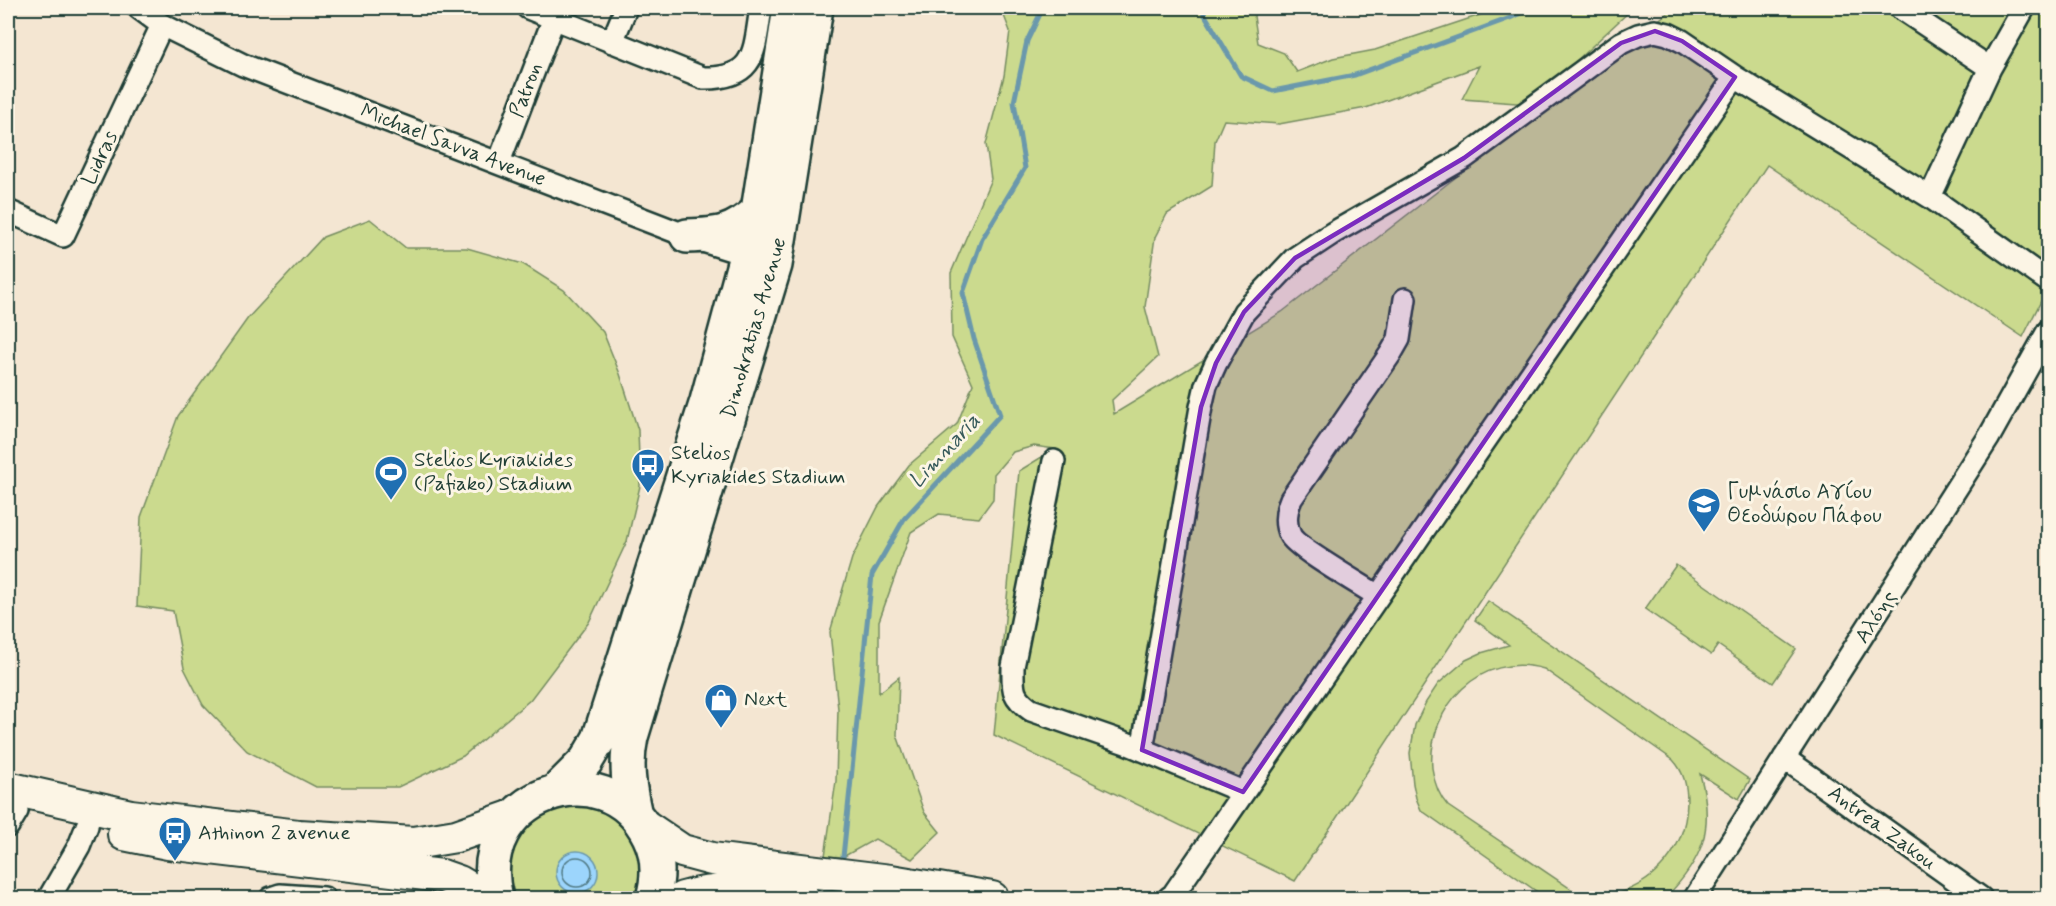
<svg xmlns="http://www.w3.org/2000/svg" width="2056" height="906" font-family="Mynerve,sans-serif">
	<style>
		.green { fill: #cbda8e; stroke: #758c61; stroke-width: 1.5 }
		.water { fill: #9cd5fc; stroke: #6a98ac; stroke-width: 1.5 }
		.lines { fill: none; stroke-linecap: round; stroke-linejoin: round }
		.shore { stroke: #517a84; stroke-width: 1.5 }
		.stream { stroke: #6a98ac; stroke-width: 5 }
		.minor-casing { stroke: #1f3d34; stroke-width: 26 }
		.primary-casing { stroke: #1f3d34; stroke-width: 36 }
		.trunk-casing { stroke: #1f3d34; stroke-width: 38 }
		.minor { stroke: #fcf5e5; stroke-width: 21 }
		.primary { stroke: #fcf5e5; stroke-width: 32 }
		.trunk { stroke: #fcf5e5; stroke-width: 33 }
		.marked { fill: #7b2cbf; fill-opacity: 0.2; stroke: #7b2cbf; stroke-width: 4.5; stroke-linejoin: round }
		.labels { text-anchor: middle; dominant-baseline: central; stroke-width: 6; stroke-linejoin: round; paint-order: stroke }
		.street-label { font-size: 21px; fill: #1f3d34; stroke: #fcf5e5 }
		.poi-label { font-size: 21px; fill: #1f3d34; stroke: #fcf5e5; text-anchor: start }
		.water-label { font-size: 22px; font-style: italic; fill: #385b5c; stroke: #fcf5e5 }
	</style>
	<rect width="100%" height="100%" fill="#f4e6d2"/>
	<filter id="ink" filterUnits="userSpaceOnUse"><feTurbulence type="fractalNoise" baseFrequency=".0167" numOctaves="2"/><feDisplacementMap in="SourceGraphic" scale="12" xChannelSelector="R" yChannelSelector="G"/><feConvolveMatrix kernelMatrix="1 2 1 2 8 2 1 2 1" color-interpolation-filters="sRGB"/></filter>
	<g filter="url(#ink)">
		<!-- green -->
		<path class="green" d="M 1001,8 L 1257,8 L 1254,16 L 1258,43 L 1284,53 L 1297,72 L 1333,58 L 1375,50 L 1483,14 L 1496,8 L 1633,8 L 1530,104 L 1462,99 L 1479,66 L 1366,108 L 1279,124 L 1224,120 L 1215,141 L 1212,186 L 1167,214 L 1155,237 L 1145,307 L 1158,357 L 1112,400 L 1114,414 L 1282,312 L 1674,8 L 2048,8 L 2048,287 L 2023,337 L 1767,165 L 1295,881 L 994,735 L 1019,471 L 1055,449 L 1034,446 L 1013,452 L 994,474 L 993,499 L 979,518 L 939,514 L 911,532 L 879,621 L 879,693 L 899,677 L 897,735 L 924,812 L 940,832 L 912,859 L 875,839 L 843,857 L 825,856 L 836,781 L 838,709 L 830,632 L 852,558 L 878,507 L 909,465 L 957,424 L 973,384 L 952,337 L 951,273 L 991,179 L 986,144 L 1004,76 L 1010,31 Z
			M 370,219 L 406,248 L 467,248 L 523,264 L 564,290 L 603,332 L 620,374 L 638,430 L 640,486 L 627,541 L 589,622 L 530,700 L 463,756 L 398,787 L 316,787 L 247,751 L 203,705 L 184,668 L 173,611 L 137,606 L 141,517 L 178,416 L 248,318 L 323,237 Z
			M 1676,565 L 1796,649 L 1773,683 L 1718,645 L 1711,655 L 1645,609 Z
			M 1488,601 L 1750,780 L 1739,799 L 1700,774 C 1715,828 1704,859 1665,898 L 1595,898 C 1647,893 1686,855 1687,802 C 1687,785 1684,772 1673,760 L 1544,669 C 1481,650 1427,707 1432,768 C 1434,782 1439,796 1448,806 L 1580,895 L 1589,898 L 1546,898 L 1421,810 L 1416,798 L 1413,784 L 1410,753 L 1415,725 L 1426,702 L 1438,684 L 1466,660 L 1481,653 L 1509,645 L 1475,620 Z
			M 565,802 L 614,812 L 644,852 L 640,898 L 512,898 L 506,873 L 522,826 Z"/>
		<!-- water -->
		<path class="water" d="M556 872a21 21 0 1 1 42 0a21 21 0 1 1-42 0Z"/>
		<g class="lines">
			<!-- shore -->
			<path class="shore" d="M562 872a15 15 0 1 1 30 0a15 15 0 1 1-30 0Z"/>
			<!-- stream -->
			<path class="stream" d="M 1196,8 L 1202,10 L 1241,76 L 1273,91 L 1355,75 L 1510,18 L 1531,8
				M 843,857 L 872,575 L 904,519 L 1000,415 L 974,339 L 963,293 L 982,239 L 1025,168 L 1014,102 L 1027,41 L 1043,8"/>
			<!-- minor casing -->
			<g class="minor-casing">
				<path id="minor" d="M 139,8 L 162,25 L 243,65 L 687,236 L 757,258
					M 528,8 L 703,78 C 757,79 754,50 761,8
					M 1900,8 L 1990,68
					M 612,42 L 626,8
					M 499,162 L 554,18
					M 1930,197 L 1990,68 L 2024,8
					M 8,211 L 63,236 L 162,25
					M 1054,461 L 1013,667 C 1013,689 1011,696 1031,710 L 1126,743 L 1243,792
					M 1378,596 C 1363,586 1295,547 1290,535 C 1284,523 1286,511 1291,499 L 1391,353 L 1399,339 L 1405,299
					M 1142,750 L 1201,407 L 1206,385 L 1216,363 L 1244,312 L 1295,258 L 1333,233 L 1464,158 L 1621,43 L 1638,35 L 1655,31 L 1668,34 L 1682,41 L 1735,77 L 1930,197 L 2048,281
					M 1784,758 L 1981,898
					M 8,826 L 17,811
					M 49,898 L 79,846 L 87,826
					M 271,898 L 280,895 L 324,898
					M 1169,898 L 1173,895 L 1735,77
					M 1695,898 L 1989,437 L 2048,331"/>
			</g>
			<!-- primary casing -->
			<g class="primary-casing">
				<path id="primary" d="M 8,788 L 131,816 L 299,836 L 414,843 L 456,836 L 513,816
					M 642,824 L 682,851 L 712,859 L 891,881 L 992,898
					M 124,834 L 168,843 L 442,876 L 459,882 L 486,898
					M 683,898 C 722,885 763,893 803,898"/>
			</g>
			<!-- trunk casing -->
			<g class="trunk-casing">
				<path id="trunk" d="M 687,236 C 719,235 732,234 758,211
					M 556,791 L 586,761 L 599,739 L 707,401 L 758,211 L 790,8
					M 635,815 C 629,789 625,764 631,737 L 775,265 L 816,8
					M 496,898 C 469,796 605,746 649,836 C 659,856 659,877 653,898"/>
			</g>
			<!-- minor -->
			<use href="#minor" class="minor"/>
			<!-- primary -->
			<use href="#primary" class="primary"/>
			<!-- trunk -->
			<use href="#trunk" class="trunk"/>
		</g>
	</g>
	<!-- marked area -->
	<path class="marked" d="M 1655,31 L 1682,41 L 1735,77 L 1243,792 L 1142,750 L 1201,407 L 1216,363 L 1244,312 L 1295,258 L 1464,158 L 1621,43 Z"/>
	<!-- icons -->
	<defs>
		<g id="bus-pin" transform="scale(1.725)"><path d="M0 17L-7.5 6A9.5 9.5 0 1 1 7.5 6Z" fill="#1f6fb2" stroke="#fcf5e5"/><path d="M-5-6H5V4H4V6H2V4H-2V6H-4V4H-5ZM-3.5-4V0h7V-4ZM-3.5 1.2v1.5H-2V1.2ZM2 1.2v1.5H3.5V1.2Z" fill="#fff"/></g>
		<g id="stadium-pin" transform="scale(1.725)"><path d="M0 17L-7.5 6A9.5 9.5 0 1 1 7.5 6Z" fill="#1f6fb2" stroke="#fcf5e5"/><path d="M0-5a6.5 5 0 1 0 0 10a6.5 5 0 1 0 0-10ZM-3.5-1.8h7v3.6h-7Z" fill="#fff"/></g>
		<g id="school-pin" transform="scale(1.725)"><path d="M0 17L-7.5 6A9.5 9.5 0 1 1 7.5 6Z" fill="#1f6fb2" stroke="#fcf5e5"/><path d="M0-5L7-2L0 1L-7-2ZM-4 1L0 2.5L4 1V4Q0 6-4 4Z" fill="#fff"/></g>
		<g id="shop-pin" transform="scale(1.725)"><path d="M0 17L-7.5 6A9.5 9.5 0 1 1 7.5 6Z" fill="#1f6fb2" stroke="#fcf5e5"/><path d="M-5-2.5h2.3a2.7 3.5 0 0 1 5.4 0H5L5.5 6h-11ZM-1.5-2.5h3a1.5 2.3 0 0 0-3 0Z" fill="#fff"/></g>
	</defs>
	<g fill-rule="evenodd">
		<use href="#bus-pin" x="648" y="465"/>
		<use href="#stadium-pin" x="391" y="472"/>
		<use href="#school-pin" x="1704" y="504"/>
		<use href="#shop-pin" x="721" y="700"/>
		<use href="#bus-pin" x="175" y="833"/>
	</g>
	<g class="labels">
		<!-- street labels -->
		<g class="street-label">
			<text transform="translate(526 90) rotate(-69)">Patron</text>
			<text transform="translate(453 145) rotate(21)">Michael Savva Avenue</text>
			<text transform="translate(100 158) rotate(-65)">Lidras</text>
			<text transform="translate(754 328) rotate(-74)">Dimokratias Avenue</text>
			<text transform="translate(1876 617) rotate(-57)">Αλόης</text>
			<text transform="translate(1882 828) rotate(36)">Antrea Zakou</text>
		</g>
		<!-- poi labels -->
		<g class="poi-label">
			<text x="671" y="453">Stelios<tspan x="671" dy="24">Kyriakides Stadium</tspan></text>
			<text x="414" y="460">Stelios Kyriakides<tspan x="414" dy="24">(Pafiako) Stadium</tspan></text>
			<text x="1727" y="492">Γυμνάσιο Αγίου<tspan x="1727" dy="24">Θεοδώρου Πάφου</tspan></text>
			<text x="744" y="700">Next</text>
			<text x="198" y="833">Athinon 2 avenue</text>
		</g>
		<!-- water labels -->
		<g class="water-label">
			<text transform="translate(945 451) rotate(-47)">Limnaria</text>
		</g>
	</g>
	<!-- margin -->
	<rect width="2056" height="906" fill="none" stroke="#fcf5e5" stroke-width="30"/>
	<rect x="15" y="15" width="2026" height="876" fill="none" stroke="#1f3d34" stroke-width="2" filter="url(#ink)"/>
</svg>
